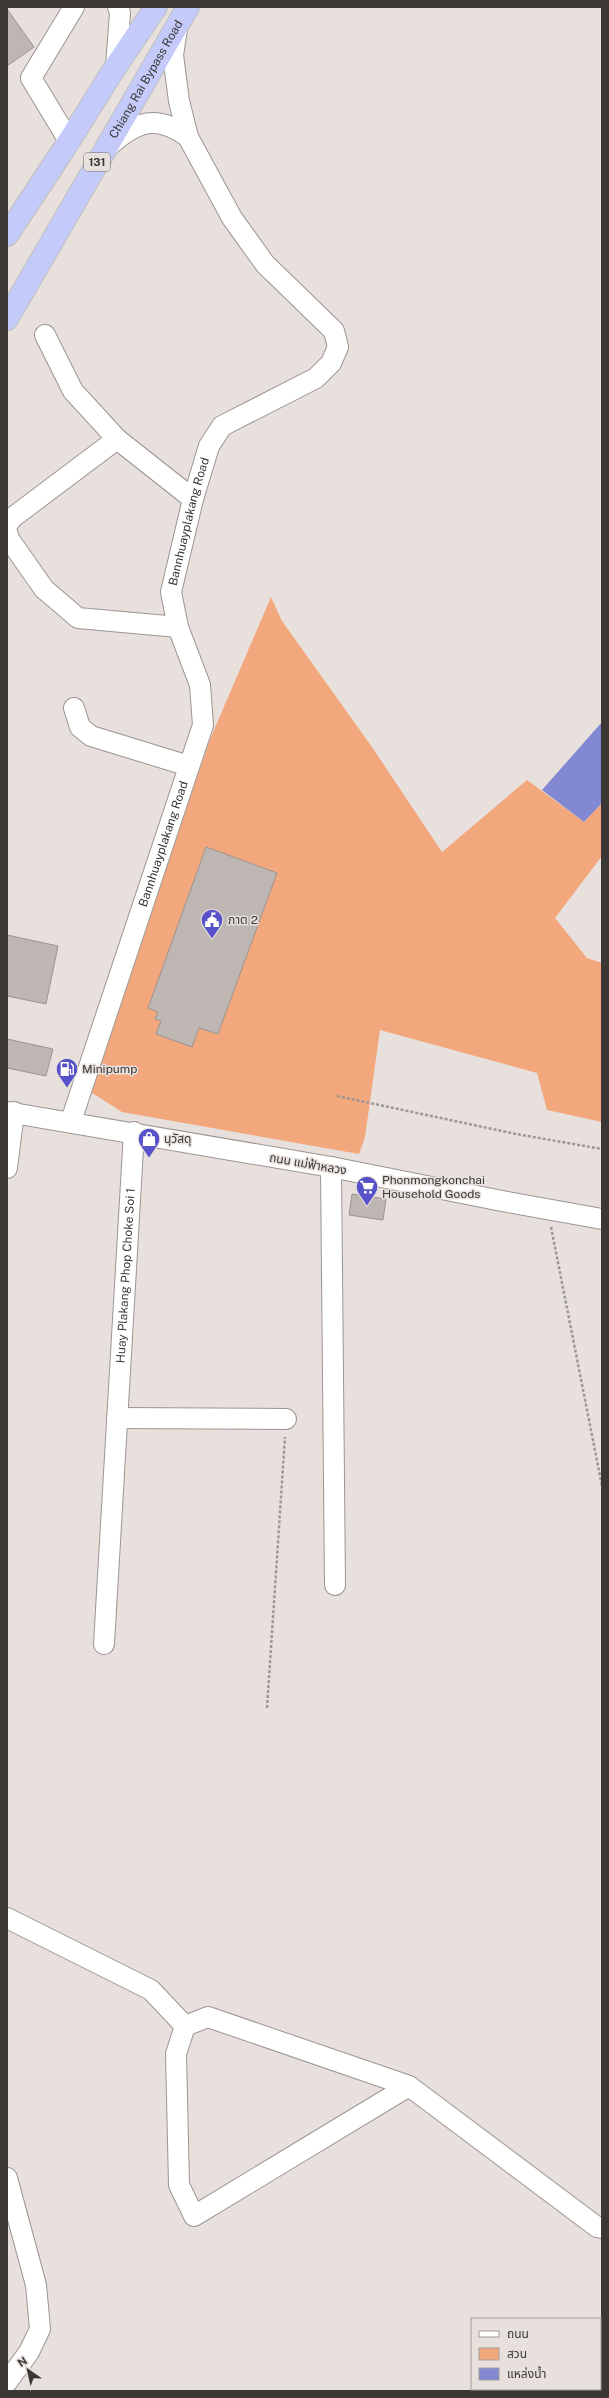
<svg xmlns="http://www.w3.org/2000/svg" width="609" height="2398" font-family="'Public Sans','Noto Sans Thai',sans-serif">
	<style>
		.green { fill: #f3a77d }
		.water { fill: #8288d1 }
		.building { fill: #bdb6b2; stroke: #9b9490 }
		.lines { fill: none; stroke-linecap: round; stroke-linejoin: round }
		.minor-casing { stroke: #9c9592; stroke-width: 22 }
		.highway-casing { stroke: #c0bfbe; stroke-width: 24 }
		.path { stroke: #9e9895; stroke-width: 2.5; stroke-dasharray: 3 2; stroke-linecap: butt }
		.minor { stroke: #fff; stroke-width: 20 }
		.highway { stroke: #c4caf9; stroke-width: 22 }
		.labels { text-anchor: middle; dominant-baseline: central; stroke-width: 3; stroke-linejoin: round; paint-order: stroke }
		.shield { fill: #e7e0dc; stroke: #6e6a67; stroke-width: 1 }
		.shield-label { font-size: 11px; font-weight: bold; fill: #3a3735 }
		.street-label { font-size: 12px; fill: #3a3735; stroke: #e7e0dc }
		.poi-label { font-size: 12px; fill: #3a3735; stroke: #e7e0dc; text-anchor: start }
	</style>
	<rect width="100%" height="100%" fill="#e7e0dc"/>
	<!-- green -->
	<path class="green" d="M 271,597 L 282,621 L 372,747 L 442,852 L 527,780 L 584,822 L 602,803 L 602,856 L 555,918 L 587,958 L 602,963 L 602,1122 L 547,1110 L 537,1073 L 380,1030 L 365,1137 L 359,1154 L 122,1112 L 89,1091 L 211,737 Z"/>
	<!-- water -->
	<path class="water" d="M 602,722 L 602,803 L 584,822 L 542,790 Z"/>
	<!-- building -->
	<path class="building" d="M 7,9 L 34,47 L 7,66 Z
		M 206,847 L 277,873 L 218,1034 L 199,1028 L 192,1047 L 156,1034 L 161,1021 L 155,1019 L 158,1012 L 148,1008 Z
		M 7,935 L 58,946 L 46,1004 L 7,996 Z
		M 7,1039 L 53,1049 L 46,1076 L 7,1068 Z
		M 352,1194 L 386,1199 L 383,1220 L 349,1215 Z"/>
	<g class="lines">
		<!-- minor casing -->
		<g class="minor-casing">
			<g id="minor">
				<path d="M 116,66 L 120,13 L 118,7"/>
				<path d="M 69,141 L 31,78 L 74,7"/>
				<path d="M 110,145 C 137,121 157,114 188,137"/>
				<path d="M 45,335 L 73,391 L 117,439 L 193,499"/>
				<path d="M 7,525 L 12,518 L 117,439"/>
				<path d="M 7,532 L 9,539 L 44,589 L 78,618 L 178,627"/>
				<path d="M 74,708 L 80,727 L 91,736 L 189,766"/>
				<path d="M 7,1112 L 331,1167 L 502,1201 L 602,1219"/>
				<path id="s1" d="M 71,1121 L 203,725 L 200,685 L 178,627 L 171,592 L 193,499 L 209,446 L 222,426 L 316,378 L 331,363 L 338,347 L 334,331 L 265,264 L 232,218 L 188,137 L 179,101 L 173,55 L 177,29"/>
				<path d="M 331,1167 L 335,1585"/>
				<path d="M 7,1168 L 14,1112"/>
				<path d="M 117,1418 L 286,1419"/>
				<path id="s2" d="M 104,1644 L 134,1132"/>
				<path d="M 7,1918 L 151,1990 L 185,2026"/>
				<path d="M 409,2086 L 194,2216 L 179,2185 L 176,2054 L 185,2026 L 208,2017 L 409,2086 L 597,2227 L 602,2228"/>
				<path d="M 7,2178 L 36,2285 L 40,2329 L 29,2352 L 7,2382"/>
			</g>
		</g>
		<!-- highway casing -->
		<g class="highway-casing">
			<g id="highway">
				<path d="M 7,235 L 64,149 L 116,66 L 156,7"/>
				<path id="s3" d="M 7,319 L 188,7"/>
			</g>
		</g>
		<!-- path -->
		<path class="path" d="M 337,1096 L 516,1134 L 602,1149
			M 551,1227 L 602,1486
			M 267,1708 L 285,1437"/>
		<!-- minor -->
		<use href="#minor" class="minor"/>
		<!-- highway -->
		<use href="#highway" class="highway"/>
	</g>
	<!-- icons -->
	<defs>
		<g id="civic-pin" transform="scale(1.15)"><path d="M0 17L-7.5 6A9.5 9.5 0 1 1 7.5 6Z" fill="#5752c9" stroke="#e7e0dc"/><path d="M-.6-6.5H3V-4.5H.6V-3L4-1V1h2V6H-6V1h2V-1L-.6-3ZM-1.2 2.5V6h2.4V2.5Z" fill="#fff"/></g>
		<g id="fuel-pin" transform="scale(1.15)"><path d="M0 17L-7.5 6A9.5 9.5 0 1 1 7.5 6Z" fill="#5752c9" stroke="#e7e0dc"/><path d="M-5.5-6h7V0h2V4h1.3V-2.5L3-4.5l.8-.8L6-3V5H2.5V1h-1V6h-7ZM-4.2-4.7v3.2H.2V-4.7Z" fill="#fff"/></g>
		<g id="shop-pin" transform="scale(1.15)"><path d="M0 17L-7.5 6A9.5 9.5 0 1 1 7.5 6Z" fill="#5752c9" stroke="#e7e0dc"/><path d="M-5-2.5h2.3a2.7 3.5 0 0 1 5.4 0H5L5.5 6h-11ZM-1.5-2.5h3a1.5 2.3 0 0 0-3 0Z" fill="#fff"/></g>
		<g id="supermarket-pin" transform="scale(1.15)"><path d="M0 17L-7.5 6A9.5 9.5 0 1 1 7.5 6Z" fill="#5752c9" stroke="#e7e0dc"/><path d="M-6-5.5h2.5l.6 2H6L4.5 2H-2.5L-4.4-4H-6ZM-1.5 3.2a1.3 1.3 0 1 0 .1 0ZM3 3.2a1.3 1.3 0 1 0 .1 0Z" fill="#fff"/></g>
	</defs>
	<g fill-rule="evenodd">
		<use href="#civic-pin" x="212" y="920"/>
		<use href="#fuel-pin" x="67" y="1069"/>
		<use href="#shop-pin" x="149" y="1139"/>
		<use href="#supermarket-pin" x="367" y="1187"/>
	</g>
	<g class="labels">
		<!-- shield labels -->
		<rect class="shield" x="84" y="153" width="26" height="18" rx="3"/>
		<g class="shield-label">
			<text x="97" y="162">131</text>
		</g>
		<!-- street labels -->
		<g class="street-label">
			<text stroke="none"><textPath href="#s3" startOffset="277">Chiang Rai Bypass Road</textPath></text>
			<text stroke="none"><textPath href="#s1" startOffset="628">Bannhuayplakang Road</textPath></text>
			<text stroke="none"><textPath href="#s1" startOffset="292">Bannhuayplakang Road</textPath></text>
			<text transform="translate(308 1164) rotate(10)">ถนน แม่ฟ้าหลวง</text>
			<text stroke="none"><textPath href="#s2" startOffset="369">Huay Plakang Phop Choke Soi 1</textPath></text>
		</g>
		<!-- poi labels -->
		<g class="poi-label">
			<text x="228" y="920">ภาต 2</text>
			<text x="82" y="1069">Minipump</text>
			<text x="164" y="1139">นุวัสดุ</text>
			<text x="382" y="1180">Phonmongkonchai<tspan x="382" dy="14">Household Goods</tspan></text>
		</g>
	</g>
	<!-- border -->
	<rect width="609" height="2398" fill="none" stroke="#3a3735" stroke-width="16"/>
	<!-- legend -->
	<rect x="471" y="2318" width="130" height="72" fill="#e7e0dc" stroke="#a29c99"/>
	<rect x="479" y="2331" width="20" height="6" fill="#ffffff" stroke="#a29c99"/>
	<text x="507" y="2338" font-size="12" fill="#3a3735">ถนน</text>
	<rect x="479" y="2348" width="20" height="12" fill="#f3a77d" stroke="#a29c99"/>
	<text x="507" y="2358" font-size="12" fill="#3a3735">สวน</text>
	<rect x="479" y="2368" width="20" height="12" fill="#8288d1" stroke="#a29c99"/>
	<text x="507" y="2378" font-size="12" fill="#3a3735">แหล่งน้ำ</text>
	<!-- north arrow -->
	<g transform="translate(28 2370) rotate(326)" stroke="#e7e0dc" stroke-width="3" paint-order="stroke">
	<path d="M0-3L7 15L0 10L-7 15Z" fill="#3a3735"/>
	<text y="-6" font-size="11" font-weight="bold" text-anchor="middle" fill="#3a3735">N</text>
	</g>
</svg>
